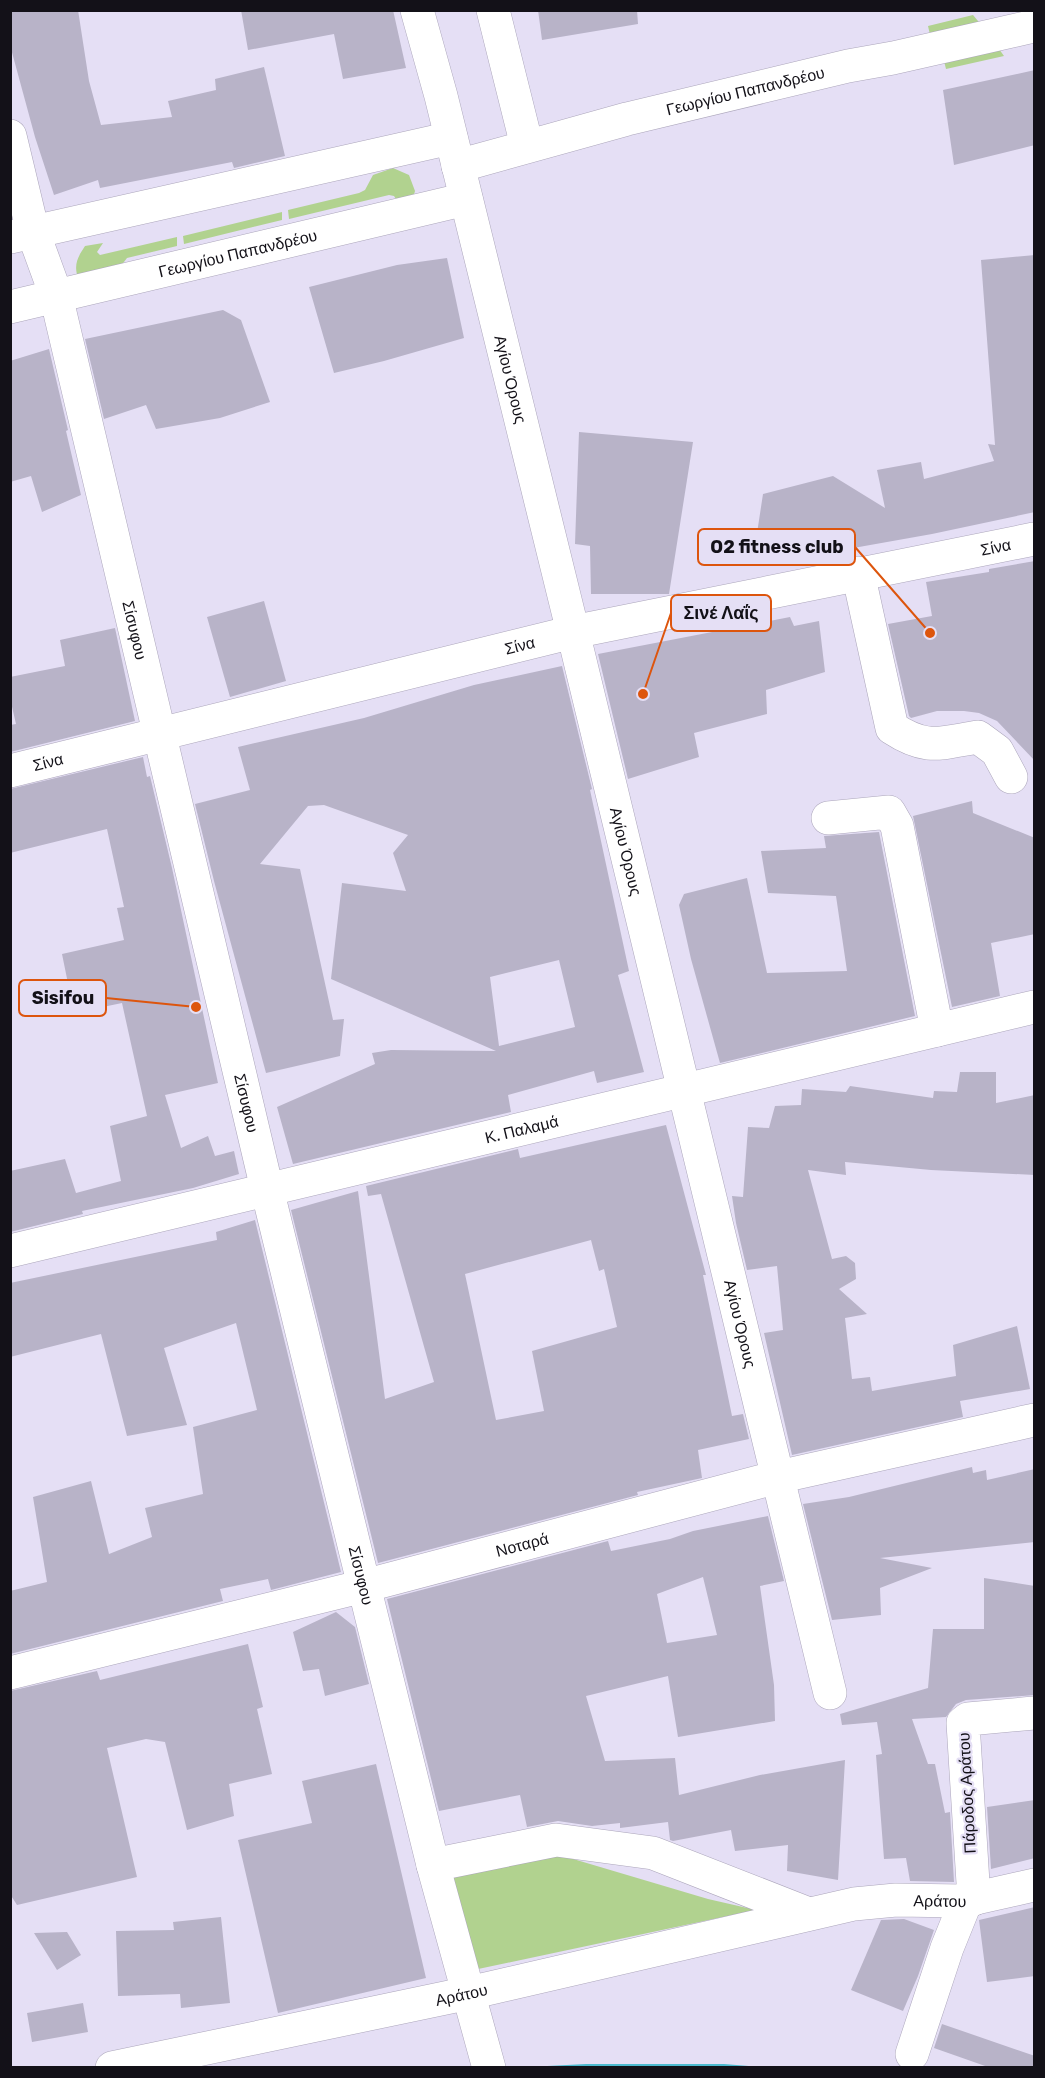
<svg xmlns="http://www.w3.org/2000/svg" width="1045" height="2078" font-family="Rubik,sans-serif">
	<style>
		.green { fill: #b1d28f }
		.water { fill: #4cbacf }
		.building { fill: #b8b3c8; fill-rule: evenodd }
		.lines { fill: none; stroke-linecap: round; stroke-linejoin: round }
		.minor-casing { stroke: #aca6bb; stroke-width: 34 }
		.minor { stroke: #fff; stroke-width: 33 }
		.labels { text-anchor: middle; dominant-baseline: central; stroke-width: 4.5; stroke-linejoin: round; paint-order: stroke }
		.street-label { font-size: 16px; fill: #131118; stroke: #e5dff5 }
		.leader { fill: none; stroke: #dd550d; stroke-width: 2 }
		.callout-dot { fill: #dd550d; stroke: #e5dff5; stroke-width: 2 }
		.callout { fill: #e5dff5; stroke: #dd550d; stroke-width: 2 }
		.callout-label { font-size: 18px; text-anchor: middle; font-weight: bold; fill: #131118 }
	</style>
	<rect width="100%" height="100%" fill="#e5dff5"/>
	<!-- green -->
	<path class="green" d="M 973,15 L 983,27 L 931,39 L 928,26 Z
		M 994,42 L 1004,56 L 946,69 L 942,53 Z
		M 393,168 L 409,175 L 415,191 L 413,198 L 396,199 L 394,196 L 389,195 L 289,219 L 288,210 L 359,193 L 365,190 L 373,175 Z
		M 282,212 L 282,220 L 184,244 L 183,236 Z
		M 177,237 L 177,246 L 127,258 L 114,275 L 79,280 C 73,266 77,258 85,246 L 103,243 L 97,252 L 100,255 Z
		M 553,1853 L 708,1899 L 756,1910 L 464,1972 L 446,1884 L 454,1869 Z"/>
	<!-- water -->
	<path class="water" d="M 586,2064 L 724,2064 L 761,2067 L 528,2067 Z"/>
	<!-- building -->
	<path class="building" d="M 10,10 L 78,10 L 89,81 L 101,125 L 172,117 L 168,101 L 216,90 L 215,79 L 264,67 L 285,156 L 234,168 L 232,162 L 100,188 L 98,180 L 54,195 L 35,137 L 10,45 Z
		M 241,10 L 393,10 L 406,68 L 343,79 L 334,34 L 248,50 Z
		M 538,10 L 637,10 L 638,24 L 542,40 Z
		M 1035,70 L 1035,145 L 954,165 L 943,90 Z
		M 1035,255 L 1035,512 L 932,534 L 752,566 L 763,494 L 833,476 L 885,508 L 877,470 L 921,462 L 924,479 L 994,461 L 988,444 L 995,445 L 981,260 Z
		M 447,258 L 464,338 L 384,361 L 334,373 L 309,287 L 397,265 Z
		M 223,310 L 241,320 L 270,402 L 220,418 L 156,429 L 146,405 L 104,419 L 85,339 Z
		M 49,349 L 68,430 L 66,431 L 81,495 L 42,512 L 31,476 L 10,482 L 10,361 Z
		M 579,432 L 693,442 L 669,594 L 591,594 L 590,546 L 575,544 Z
		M 1035,561 L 1035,761 L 997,721 L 979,713 L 964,711 L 937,711 L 911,718 L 909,716 L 888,624 L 932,616 L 926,582 L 989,572 L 989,569 Z
		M 264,601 L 286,681 L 230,697 L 207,617 Z
		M 790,617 L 794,626 L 819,621 L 825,672 L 766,690 L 767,714 L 694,733 L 699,757 L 628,779 L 598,654 Z
		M 115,628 L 135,721 L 10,752 L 10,725 L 16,724 L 10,698 L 10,677 L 65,666 L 60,640 Z
		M 562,666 L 592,789 L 590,790 L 629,971 L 618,975 L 644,1072 L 597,1083 L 594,1071 L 508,1095 L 511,1112 L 293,1164 L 277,1107 L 375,1064 L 372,1053 L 391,1050 L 496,1051 L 331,979 L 342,883 L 406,891 L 393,853 L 408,835 L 324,805 L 308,806 L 260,864 L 300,869 L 333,1020 L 344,1019 L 340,1056 L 266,1073 L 214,881 L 195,804 L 250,790 L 238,747 L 364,718 L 474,685 ZM 559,960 L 575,1027 L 499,1046 L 490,977 Z
		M 143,757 L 147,777 L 150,776 L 172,868 L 218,1083 L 165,1095 L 181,1148 L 208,1136 L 215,1156 L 234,1151 L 239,1174 L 193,1188 L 82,1211 L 83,1214 L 10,1232 L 10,1171 L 65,1159 L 76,1193 L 121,1181 L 110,1126 L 147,1116 L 122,1003 L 74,1013 L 62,954 L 124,940 L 117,908 L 124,907 L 107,829 L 10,853 L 10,789 Z
		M 972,801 L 973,813 L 1035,838 L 1035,934 L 991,943 L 1000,996 L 952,1007 L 913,816 Z
		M 879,832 L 915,1016 L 720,1063 L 691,959 L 679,905 L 684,894 L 747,878 L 767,973 L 847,971 L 836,896 L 768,893 L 761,851 L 826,848 L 824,836 Z
		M 960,1072 L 996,1072 L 996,1103 L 1035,1095 L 1035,1175 L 931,1170 L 845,1162 L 846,1175 L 808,1170 L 832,1259 L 846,1256 L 855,1263 L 856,1279 L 839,1289 L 867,1314 L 845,1318 L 852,1379 L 870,1377 L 872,1391 L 956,1376 L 953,1345 L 1017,1326 L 1030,1389 L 960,1401 L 963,1417 L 792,1455 L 764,1333 L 783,1330 L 777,1266 L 747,1270 L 736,1223 L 732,1196 L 743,1197 L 748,1127 L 769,1128 L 775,1106 L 801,1105 L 802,1089 L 846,1092 L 850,1086 L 933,1098 L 934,1091 L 957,1092 Z
		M 666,1125 L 706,1275 L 703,1275 L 732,1416 L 743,1414 L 749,1439 L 698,1450 L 702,1478 L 637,1492 L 638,1495 L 378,1563 L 291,1210 L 358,1191 L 385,1399 L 434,1382 L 381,1194 L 368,1196 L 366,1186 L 518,1149 L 520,1158 ZM 591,1240 L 599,1271 L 604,1269 L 617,1327 L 532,1351 L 544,1411 L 496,1420 L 465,1274 Z
		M 255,1220 L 341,1572 L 271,1590 L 268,1579 L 220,1589 L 223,1601 L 10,1654 L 10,1591 L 47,1582 L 33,1497 L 91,1481 L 109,1554 L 152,1537 L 145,1508 L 203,1494 L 193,1427 L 257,1410 L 236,1323 L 164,1348 L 187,1425 L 127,1436 L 101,1334 L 10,1357 L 10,1283 L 217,1240 L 216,1232 Z
		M 972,1467 L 973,1473 L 986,1470 L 987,1480 L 1035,1469 L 1035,1542 L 880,1558 L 932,1568 L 880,1588 L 881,1615 L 832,1620 L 803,1504 L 849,1497 Z
		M 768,1516 L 784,1581 L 760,1586 L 774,1685 L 775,1721 L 678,1737 L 668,1676 L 586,1696 L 605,1761 L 675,1758 L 679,1795 L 760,1775 L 845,1760 L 838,1880 L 787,1871 L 788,1845 L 735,1851 L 731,1830 L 673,1841 L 670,1840 L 668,1822 L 620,1828 L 620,1823 L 592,1826 L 558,1821 L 527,1827 L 520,1795 L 439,1811 L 387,1599 L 608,1541 L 611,1551 L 670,1539 L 693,1531 ZM 703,1577 L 717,1635 L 667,1643 L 657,1594 Z
		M 984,1578 L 1035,1586 L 1035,1695 L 966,1700 L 956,1704 L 946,1717 L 912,1719 L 928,1764 L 935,1764 L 945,1813 L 950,1812 L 954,1882 L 910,1881 L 906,1858 L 884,1859 L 876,1755 L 882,1754 L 877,1722 L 842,1725 L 840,1714 L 928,1688 L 933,1629 L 984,1629 Z
		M 336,1612 L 355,1627 L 369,1684 L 325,1696 L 319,1669 L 303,1671 L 293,1632 Z
		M 248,1644 L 263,1707 L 257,1709 L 272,1774 L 229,1784 L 234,1816 L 187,1830 L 165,1742 L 146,1739 L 107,1748 L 137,1877 L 17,1905 L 10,1894 L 10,1691 L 97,1671 L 100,1680 Z
		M 376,1764 L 426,1978 L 278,2013 L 238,1840 L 312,1823 L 302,1781 Z
		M 1035,1800 L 1035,1858 L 991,1869 L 987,1807 Z
		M 1035,1907 L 1035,1976 L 987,1982 L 979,1920 Z
		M 221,1917 L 230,2003 L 181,2008 L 180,1994 L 118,1996 L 116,1931 L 174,1930 L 173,1922 Z
		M 904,1919 L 934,1930 L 918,1976 L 903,2011 L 851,1990 L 881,1920 Z
		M 67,1932 L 81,1955 L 57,1970 L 34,1933 Z
		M 83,2003 L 88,2032 L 32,2042 L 27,2013 Z
		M 942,2024 L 1035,2056 L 1035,2067 L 988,2067 L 934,2048 Z"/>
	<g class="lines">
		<!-- minor casing -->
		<g class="minor-casing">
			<g id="minor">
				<path id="s1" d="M 417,10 L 441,96 L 573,632 L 830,1693"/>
				<path d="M 493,10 L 527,146"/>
				<path id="s2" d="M 10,136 L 33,232 L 56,295 L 61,317 L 267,1189 L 364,1586 L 433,1865 L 489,2068"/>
				<path id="s3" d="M 458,166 L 627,119 L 848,66 L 893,58 L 1034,26"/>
				<path d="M 11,237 L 451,138"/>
				<path id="s4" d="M 10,307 L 466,199"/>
				<path d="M 858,573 L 892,728 C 927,751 940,743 978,737 L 997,751 L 1011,777"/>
				<path id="s5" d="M 10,771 L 573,632 L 1034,539"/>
				<path d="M 828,818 L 889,812 L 897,826 L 937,1030"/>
				<path id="s6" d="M 10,1251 L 1034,1007"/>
				<path id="s7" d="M 10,1673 L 364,1586 L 778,1477 L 1034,1420"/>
				<path d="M 433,1865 L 556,1840 L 653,1853 L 809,1914"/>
				<path d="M 974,1899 L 963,1723 L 968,1719 L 1034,1713"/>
				<path d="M 912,2054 L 947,1948 L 966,1901"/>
				<path id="s8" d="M 112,2068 L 469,1993 L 854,1904 L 896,1900 L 963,1901 L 1034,1885"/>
			</g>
		</g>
		<!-- minor -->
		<use href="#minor" class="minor"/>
	</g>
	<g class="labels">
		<!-- street labels -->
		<g class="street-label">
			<text stroke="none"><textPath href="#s3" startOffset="297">Γεωργίου Παπανδρέου</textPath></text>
			<text stroke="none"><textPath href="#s4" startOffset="234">Γεωργίου Παπανδρέου</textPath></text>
			<text stroke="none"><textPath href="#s1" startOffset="381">Αγίου Όρους</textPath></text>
			<text stroke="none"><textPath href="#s5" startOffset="1011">Σίνα</textPath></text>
			<text stroke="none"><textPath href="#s2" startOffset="510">Σίσυφου</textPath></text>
			<text stroke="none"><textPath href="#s5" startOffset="525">Σίνα</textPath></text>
			<text stroke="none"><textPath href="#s5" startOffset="39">Σίνα</textPath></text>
			<text stroke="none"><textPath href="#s1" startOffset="867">Αγίου Όρους</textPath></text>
			<text stroke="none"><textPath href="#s2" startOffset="996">Σίσυφου</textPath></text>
			<text stroke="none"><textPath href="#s6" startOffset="526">Κ. Παλαμά</textPath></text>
			<text stroke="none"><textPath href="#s1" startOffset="1353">Αγίου Όρους</textPath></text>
			<text stroke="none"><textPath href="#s7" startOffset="528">Νοταρά</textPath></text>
			<text stroke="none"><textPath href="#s2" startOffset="1482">Σίσυφου</textPath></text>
			<text transform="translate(967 1793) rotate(-93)">Πάροδος Αράτου</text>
			<text stroke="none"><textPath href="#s8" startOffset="846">Αράτου</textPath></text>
			<text stroke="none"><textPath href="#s8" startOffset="357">Αράτου</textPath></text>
		</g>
	</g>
	<!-- callouts -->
	<path class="leader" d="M930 633L855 547M643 694L671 613M196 1007L106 998"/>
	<g class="callout-dot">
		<circle cx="930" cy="633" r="6"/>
		<circle cx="643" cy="694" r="6"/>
		<circle cx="196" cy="1007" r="6"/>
	</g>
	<g class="callout">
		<rect x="698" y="529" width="157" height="36" rx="6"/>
		<rect x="671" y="595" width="100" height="36" rx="6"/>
		<rect x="19" y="980" width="87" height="36" rx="6"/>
	</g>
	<g class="callout-label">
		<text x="777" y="553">O2 fitness club</text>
		<text x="721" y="619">Σινέ Λαΐς</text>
		<text x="63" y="1004">Sisifou</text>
	</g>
	<!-- border -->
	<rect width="1045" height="2078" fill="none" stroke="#131118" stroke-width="24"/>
</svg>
